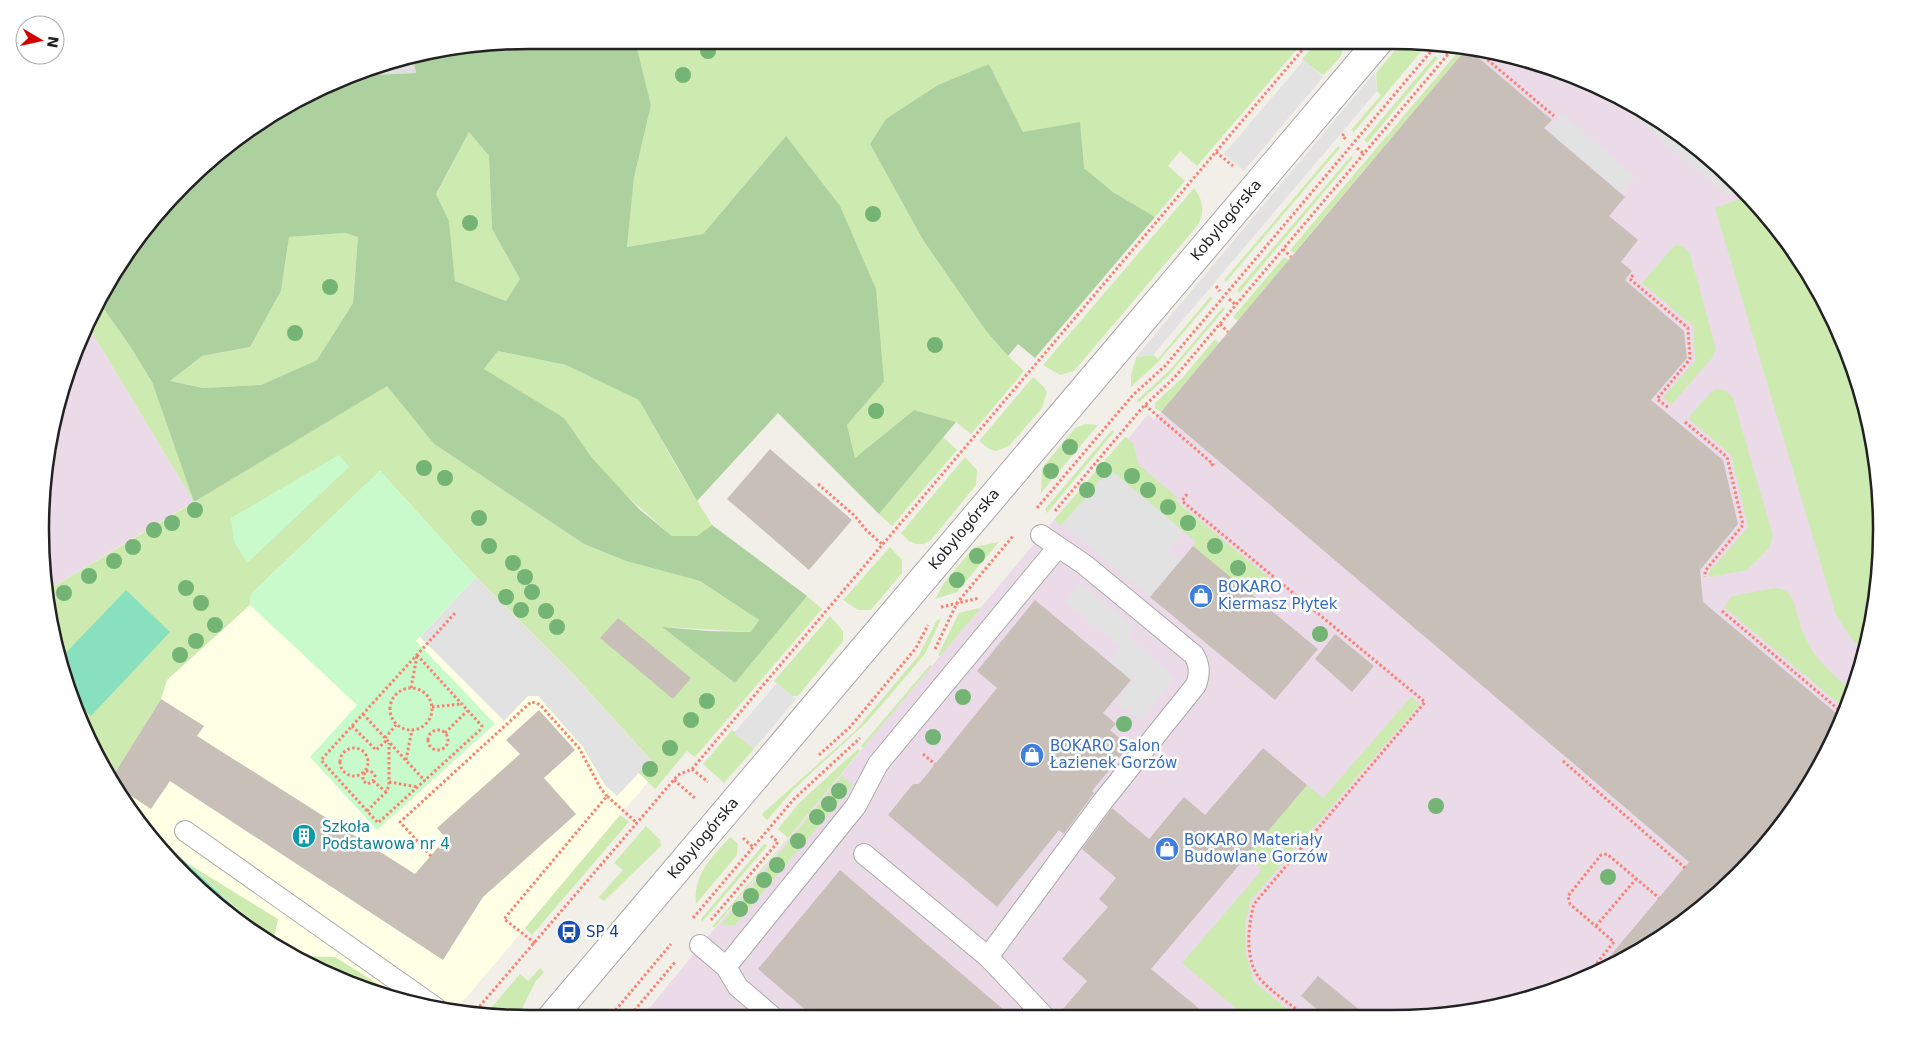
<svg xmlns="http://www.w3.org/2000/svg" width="1922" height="1059" font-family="'DejaVu Sans',sans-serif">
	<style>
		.residential { fill: #e0dfdf }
		.industrial { fill: #ebdbe8 }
		.education { fill: #ffffe5 }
		.grass { fill: #cdebb0 }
		.forest { fill: #add19e; fill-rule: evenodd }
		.park { fill: #c8facc }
		.pitch { fill: #88e0be }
		.parking { fill: #e2e2e2 }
		.building { fill: #c7bfb8 }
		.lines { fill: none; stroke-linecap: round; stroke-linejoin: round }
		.service-casing { stroke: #a9a9a9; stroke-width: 22 }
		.tertiary-casing { stroke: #a9a9a9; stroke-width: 30 }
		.path { stroke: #fa8072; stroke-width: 3; stroke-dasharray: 2.5 2.5; stroke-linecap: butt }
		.service { stroke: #fff; stroke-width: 20 }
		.tertiary { stroke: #fff; stroke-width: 28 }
		.tree { fill: #74b475 }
		.labels { text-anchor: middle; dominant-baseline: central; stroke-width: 5; stroke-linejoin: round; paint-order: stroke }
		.street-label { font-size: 15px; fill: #222; stroke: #fff }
		.shop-label { font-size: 15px; fill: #366cbe; stroke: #fff; text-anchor: start }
		.culture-label { font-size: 15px; fill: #0d838f; stroke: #fff; text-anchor: start }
		.transit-label { font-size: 15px; fill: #164399; stroke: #fff; text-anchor: start }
		.rim { fill: none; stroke: #222; stroke-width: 2.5 }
	</style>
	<rect width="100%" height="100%" fill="#f2efe9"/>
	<!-- residential -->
	<path class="residential" d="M 412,55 L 416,73 L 351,76 L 372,66 Z"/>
	<!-- industrial -->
	<path class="industrial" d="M 1467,48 L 1519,57 L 1637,105 L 1715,161 L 1781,231 L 1831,313 L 1865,403 L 1881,497 L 1878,593 L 1856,687 L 1817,774 L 1760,852 L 1664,937 L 1550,993 L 1456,1015 L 642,1017 L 863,748 L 1054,520 L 1125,437 L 1128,439 L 1148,414 L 1154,420 L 1161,412 Z
		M 87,324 L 194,502 L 46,591 L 41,562 L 41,497 L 57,403 L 77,342 Z"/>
	<!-- education -->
	<path class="education" d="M 387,385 L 725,691 L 455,1011 L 403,1002 L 285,954 L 231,918 L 162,852 L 122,801 L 77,717 L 57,656 L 46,591 Z"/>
	<!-- grass -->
	<path class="grass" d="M 635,40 L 1304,41 L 1197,166 L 1180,151 L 1168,166 L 1185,181 L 1155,217 L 1113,192 L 1084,168 L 1023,132 L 989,64 L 870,144 L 923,240 L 986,331 L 1008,356 L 1024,371 L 971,434 L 956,422 L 914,410 L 855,458 L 847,425 L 884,382 L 786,136 L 703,234 L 627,247 L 634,178 L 651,105 Z
		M 1318,41 L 1344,41 L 1341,56 L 1324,75 L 1321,74 L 1302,59 Z
		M 1403,41 L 1418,41 L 1425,47 L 1354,132 L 1351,130 L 1381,95 L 1377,91 L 1376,73 Z
		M 1462,47 L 1467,48 L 1294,253 L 1290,250 Z
		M 1435,56 L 1438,58 L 1367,143 L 1364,140 Z
		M 469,132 L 489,156 L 492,229 L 520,279 L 506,301 L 455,281 L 449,221 L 436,195 Z
		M 1338,146 L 1340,148 L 1226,282 L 1224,280 Z
		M 1351,156 L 1353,158 L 1239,293 L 1237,290 Z
		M 1194,188 C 1203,200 1205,211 1198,225 L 1074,371 L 1060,375 L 1043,365 Z
		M 1748,196 L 1781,231 L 1831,313 L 1865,403 L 1881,497 L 1878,593 L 1864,651 L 1851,638 L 1836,615 L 1715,208 Z
		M 345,233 L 358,237 L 353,303 L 317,360 L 261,385 L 203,388 L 170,381 L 202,356 L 250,347 L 281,291 L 289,237 Z
		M 1677,245 L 1684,247 L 1690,254 L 1716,349 L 1712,358 L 1671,405 L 1663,397 L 1695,361 L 1693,326 L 1642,283 L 1673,247 Z
		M 1284,257 L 1289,260 L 1238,321 L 1233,317 Z
		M 1210,297 L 1213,298 L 1158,362 L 1131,387 L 1131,376 L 1136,357 L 1153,355 L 1158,359 Z
		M 99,302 L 130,346 L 152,382 L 194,502 L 387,385 L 434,444 L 584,544 L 626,561 L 700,581 L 759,620 L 752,632 L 663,627 L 735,683 L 807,596 L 822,609 L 695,757 L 687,751 L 655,789 L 638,772 L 651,760 L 571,672 L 476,577 L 380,471 L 251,594 L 250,605 L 167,680 L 161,699 L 111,779 L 77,717 L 57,656 L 46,591 L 194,502 L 87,324 Z
		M 1223,307 L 1225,309 L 1169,375 L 1138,403 L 1137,400 L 1170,370 Z
		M 1215,339 L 1219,343 L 1161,412 L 1155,408 L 1155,403 L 1184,376 Z
		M 498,351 L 566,365 L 640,400 L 677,468 L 712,525 L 697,536 L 672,536 L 484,369 Z
		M 1033,377 L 1043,386 L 1047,392 L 1042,408 L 1009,446 L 996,451 L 989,449 L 979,441 Z
		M 1716,389 L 1727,391 L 1733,398 L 1773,536 L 1769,548 L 1747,570 L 1710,577 L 1709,572 L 1748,527 L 1731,455 L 1688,418 L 1712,391 Z
		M 1086,424 L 1098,425 L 1041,493 L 1042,468 L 1075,428 Z
		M 1112,430 L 1114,432 L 1047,513 L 1045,509 Z
		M 943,437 L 957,450 L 892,526 L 879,514 Z
		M 1125,437 L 1133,443 L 1139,465 L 1178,498 L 1176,501 L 1268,577 L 1252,596 L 1193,546 L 1196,542 L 1110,470 L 1061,526 L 1054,520 Z
		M 965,457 L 977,470 L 976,485 L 931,540 L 923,544 L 916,544 L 909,541 L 901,533 Z
		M 999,542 L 957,592 L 935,599 L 944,583 L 974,547 Z
		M 890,547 L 902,560 L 902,573 L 871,610 L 858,610 L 843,600 Z
		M 1775,588 C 1781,588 1786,590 1789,594 C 1796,603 1798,620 1802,630 C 1812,657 1833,675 1854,692 L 1846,710 L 1724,607 L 1731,597 L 1737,595 Z
		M 979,608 L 980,609 L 940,656 L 938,655 L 959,613 Z
		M 830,616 L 843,631 L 843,641 L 798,696 L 792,696 L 774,681 Z
		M 941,619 L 925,654 L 867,722 L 794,789 L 767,820 L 762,815 L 763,813 L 855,731 L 919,655 L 937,620 Z
		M 930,665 L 932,666 L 863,748 L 861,746 Z
		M 1411,697 L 1420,704 L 1251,900 L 1245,923 L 1246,954 L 1254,982 L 1295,1015 L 1271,1015 L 1262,1009 L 1257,1015 L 1245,1016 L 1182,963 L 1262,870 L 1246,855 L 1307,785 L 1323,798 Z
		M 732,730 L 754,749 L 724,783 L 703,764 Z
		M 858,749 L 860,751 L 715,927 L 712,927 L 788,838 L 778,829 L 799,803 Z
		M 842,776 L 853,785 L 735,925 L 720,926 Z
		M 620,815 L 629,822 L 532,935 L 525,928 Z
		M 646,826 L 660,840 L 661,846 L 604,901 L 599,897 L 623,870 L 614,863 Z
		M 730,837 L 738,844 L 737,855 L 696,904 C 693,874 712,857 730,837 Z
		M 764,844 L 767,846 L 702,922 L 701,919 Z
		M 187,863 L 278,919 L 273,942 L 280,946 L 277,948 L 271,944 L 273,941 Z
		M 290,956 L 335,957 L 410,1004 L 403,1002 Z
		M 540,968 L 544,972 L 536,981 L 517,1018 L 498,1018 L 484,1016 L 520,974 L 528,981 Z"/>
	<!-- forest -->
	<path class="forest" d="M 530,40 L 635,40 L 651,105 L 634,178 L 627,247 L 703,234 L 786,136 L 840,206 L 876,289 L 884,382 L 847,425 L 855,458 L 914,410 L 956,422 L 879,514 L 778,413 L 697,501 L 639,400 L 566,365 L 498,351 L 484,369 L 564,418 L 592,458 L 639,509 L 672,536 L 697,536 L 712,525 L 807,596 L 735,683 L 662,627 L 708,631 L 751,632 L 759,620 L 700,581 L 626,561 L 584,544 L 434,444 L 387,386 L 194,502 L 152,382 L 130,346 L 99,302 L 122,258 L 162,207 L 231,141 L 285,105 L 351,76 L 416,73 L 412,55 L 434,49 ZM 469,132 L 489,156 L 492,229 L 520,279 L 506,301 L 455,281 L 449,221 L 436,194 ZM 345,233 L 358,237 L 353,303 L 317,360 L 261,385 L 203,388 L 170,381 L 202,356 L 250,347 L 281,291 L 289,237 Z
		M 989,64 L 1023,132 L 1080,122 L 1084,168 L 1113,192 L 1155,217 L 1035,358 L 1018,344 L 1008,356 L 986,331 L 923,240 L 870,144 L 886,119 L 938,85 Z"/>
	<!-- park -->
	<path class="park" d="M 339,455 L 349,467 L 247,563 L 234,541 L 231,518 Z
		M 380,471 L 476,577 L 416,641 L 495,724 L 377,830 L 310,757 L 357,705 L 250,605 L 251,594 Z"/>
	<!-- pitch -->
	<path class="pitch" d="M 126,590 L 170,632 L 91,716 L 70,696 L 58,661 Z
		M 130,811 L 273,942 L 271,944 L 231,918 L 162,852 Z"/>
	<!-- parking -->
	<path class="parking" d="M 1304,60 L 1323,77 L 1244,171 L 1224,154 Z
		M 1375,72 L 1377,91 L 1153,355 L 1136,357 Z
		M 1604,92 L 1637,105 L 1715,161 L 1743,191 L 1728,196 Z
		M 1562,114 L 1635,176 L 1622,194 L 1548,132 Z
		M 1110,469 L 1183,531 L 1168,550 L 1180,561 L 1150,597 L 1062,524 Z
		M 476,577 L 571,672 L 651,760 L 617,796 L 605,785 L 583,747 L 538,696 L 528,696 L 504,721 L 420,637 Z
		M 1080,583 L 1135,628 L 1128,637 L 1175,678 L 1140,721 L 1116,702 L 1133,681 L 1109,661 L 1120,647 L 1065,602 Z
		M 777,683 L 796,699 L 754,749 L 734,733 Z"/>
	<!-- building -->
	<path class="building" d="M 1467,48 L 1552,120 L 1544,128 L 1625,197 L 1609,216 L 1638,240 L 1621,262 L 1632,271 L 1625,280 L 1684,331 L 1687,358 L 1651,400 L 1723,460 L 1738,524 L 1700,570 L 1703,602 L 1842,718 L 1817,774 L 1760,852 L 1664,937 L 1600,968 L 1689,862 L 1161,412 Z
		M 770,449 L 852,520 L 809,570 L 727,499 Z
		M 1193,546 L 1318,649 L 1275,700 L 1150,597 Z
		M 1035,600 L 1131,680 L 1103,713 L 1116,724 L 1110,730 L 1129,746 L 1092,791 L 1094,793 L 1064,834 L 1059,830 L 997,907 L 888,815 L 913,784 L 919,784 L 997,688 L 977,671 Z
		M 618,618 L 691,678 L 673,699 L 600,638 Z
		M 1335,634 L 1374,666 L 1352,692 L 1315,659 Z
		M 161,699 L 204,726 L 197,736 L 415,874 L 446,838 L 437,828 L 520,754 L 506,740 L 539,710 L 575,750 L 544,778 L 576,814 L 483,897 L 443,960 L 170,781 L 151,809 L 113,784 L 111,779 Z
		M 1263,748 L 1307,785 L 1151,969 L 1208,1016 L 1057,1016 L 1087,981 L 1062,959 L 1108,907 L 1099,899 L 1116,878 L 1082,849 L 1112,808 L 1149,839 L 1184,797 L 1205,815 Z
		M 840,870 L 1011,1016 L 814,1017 L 758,969 Z
		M 1318,976 L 1366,1015 L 1324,1015 L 1301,996 Z"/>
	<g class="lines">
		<!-- service casing -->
		<g class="service-casing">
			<path id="service" d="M 185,831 L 436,1008
				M 864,854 L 988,957 L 1103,801 L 1196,685 C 1200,673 1200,666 1194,655 L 1085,565 L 1041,535
				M 700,945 L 726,967 L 738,987 L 773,1017
				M 988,957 L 1044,1016
				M 726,967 L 856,806 L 878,764 L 1058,547"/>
		</g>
		<!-- tertiary casing -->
		<g class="tertiary-casing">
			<path id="tertiary" d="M 551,1018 L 1379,41"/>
		</g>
		<!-- path -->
		<path class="path" d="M 1442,49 L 1448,54
			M 1476,50 L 1554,116
			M 1344,134 L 1342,136 L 1347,140
			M 1357,148 L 1364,154
			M 1216,152 L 1233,166
			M 1283,249 L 1291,257
			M 1633,275 L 1630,279 L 1688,328 L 1690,359 L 1657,399 L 1669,408
			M 1216,286 L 1220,291
			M 1229,299 L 1236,305
			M 1220,324 L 1228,332
			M 1145,405 L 1213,464 L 1210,467
			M 1685,422 L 1727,457 L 1743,525 L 1705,571 L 1705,577
			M 818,484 L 855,516 L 866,530 L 883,545
			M 1187,494 L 1182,501 L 1425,702 L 1254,904 C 1248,926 1244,961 1261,980 C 1273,993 1290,1004 1304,1015
			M 1037,508 L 1133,395 L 1165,366 L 1438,43
			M 1055,511 L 1142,408 L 1174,378 L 1455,46
			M 941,607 L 979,598
			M 1722,611 L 1844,714
			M 935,649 L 957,603 L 1013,536
			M 417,655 L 482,726 L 480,730 L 378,823 L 321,760 L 456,612
			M390 709a21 21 0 1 1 42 0a21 21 0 1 1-42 0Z
			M 411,688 L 417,656
			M 432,707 L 461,704
			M 363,714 L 425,781
			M 352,726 L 376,750 L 387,740
			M428 740a10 10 0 1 1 20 0a10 10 0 1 1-20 0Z
			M 445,733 L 467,711
			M 385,738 L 396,725
			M340 762a14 14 0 1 1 28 0a14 14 0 1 1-28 0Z
			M 923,754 L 935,764
			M 819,755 L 850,727 L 916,648 L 928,625
			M 406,760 L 412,730
			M 1563,761 L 1685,868
			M 692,769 L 708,782
			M 366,771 L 371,771 L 375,776 L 373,781 L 368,784 L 363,781 L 363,776 Z
			M 674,780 L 696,799
			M 373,781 L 386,792
			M 389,782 L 418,787
			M 367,811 L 386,792 L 389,786 L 389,743
			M 743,838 L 753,847
			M 431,856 L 400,822 L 531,702 L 537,703 L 542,707 L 579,748 L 601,789 L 607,796
			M 693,918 L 794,799 L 860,738
			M 711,920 L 778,842 L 771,836
			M 1596,926 L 1636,879
			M 535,943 L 504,919 L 607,796 L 637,823
			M 1587,975 L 1614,942 L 1570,904 L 1568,896 L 1601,855 L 1607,854 L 1659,898
			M 473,1014 L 678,775 L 692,769 L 1310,41
			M 609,1018 L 671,944
			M 628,1018 L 676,961"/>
		<!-- service -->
		<use href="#service" class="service"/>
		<!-- tertiary -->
		<use href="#tertiary" class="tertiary"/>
	</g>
	<!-- trees -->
	<g class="tree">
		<circle cx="708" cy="51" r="8"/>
		<circle cx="683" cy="75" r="8"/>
		<circle cx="873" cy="214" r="8"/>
		<circle cx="470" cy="223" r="8"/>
		<circle cx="330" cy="287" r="8"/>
		<circle cx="295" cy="333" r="8"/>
		<circle cx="935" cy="345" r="8"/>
		<circle cx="876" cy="411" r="8"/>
		<circle cx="1070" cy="447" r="8"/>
		<circle cx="424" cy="468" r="8"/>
		<circle cx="1104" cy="470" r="8"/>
		<circle cx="1051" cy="471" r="8"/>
		<circle cx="1132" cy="476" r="8"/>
		<circle cx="445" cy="478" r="8"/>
		<circle cx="1087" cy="490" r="8"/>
		<circle cx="1148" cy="490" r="8"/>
		<circle cx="1168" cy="507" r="8"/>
		<circle cx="195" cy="510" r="8"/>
		<circle cx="479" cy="518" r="8"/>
		<circle cx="172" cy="523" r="8"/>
		<circle cx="1188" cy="523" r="8"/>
		<circle cx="154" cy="530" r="8"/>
		<circle cx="489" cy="546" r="8"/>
		<circle cx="1215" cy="546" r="8"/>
		<circle cx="133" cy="547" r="8"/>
		<circle cx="977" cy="556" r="8"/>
		<circle cx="114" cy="561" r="8"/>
		<circle cx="513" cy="563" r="8"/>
		<circle cx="1238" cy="568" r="8"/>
		<circle cx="89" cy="576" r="8"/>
		<circle cx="525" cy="577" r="8"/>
		<circle cx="957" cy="580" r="8"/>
		<circle cx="186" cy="588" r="8"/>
		<circle cx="532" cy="592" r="8"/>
		<circle cx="64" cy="593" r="8"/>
		<circle cx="506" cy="597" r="8"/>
		<circle cx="201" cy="603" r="8"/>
		<circle cx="521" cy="610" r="8"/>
		<circle cx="546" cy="611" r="8"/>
		<circle cx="215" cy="625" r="8"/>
		<circle cx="557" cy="627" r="8"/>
		<circle cx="1320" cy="634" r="8"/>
		<circle cx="196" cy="641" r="8"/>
		<circle cx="180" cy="655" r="8"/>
		<circle cx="963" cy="697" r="8"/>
		<circle cx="707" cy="701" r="8"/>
		<circle cx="691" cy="720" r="8"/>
		<circle cx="1124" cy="724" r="8"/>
		<circle cx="933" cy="737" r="8"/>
		<circle cx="670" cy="748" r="8"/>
		<circle cx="650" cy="769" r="8"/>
		<circle cx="839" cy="791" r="8"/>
		<circle cx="829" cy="804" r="8"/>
		<circle cx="1436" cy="806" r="8"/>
		<circle cx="817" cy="817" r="8"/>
		<circle cx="798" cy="841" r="8"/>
		<circle cx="777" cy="865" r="8"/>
		<circle cx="1608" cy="877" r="8"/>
		<circle cx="764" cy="880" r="8"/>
		<circle cx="751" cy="896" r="8"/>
		<circle cx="740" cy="909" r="8"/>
	</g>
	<!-- icons -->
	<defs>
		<g id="shop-disc" transform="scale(1.25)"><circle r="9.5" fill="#3f7fe0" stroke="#fff"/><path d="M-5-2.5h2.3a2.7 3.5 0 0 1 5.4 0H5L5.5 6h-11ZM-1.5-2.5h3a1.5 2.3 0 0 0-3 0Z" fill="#fff"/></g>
		<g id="building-disc" transform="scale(1.25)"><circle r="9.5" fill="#0f9aa8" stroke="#fff"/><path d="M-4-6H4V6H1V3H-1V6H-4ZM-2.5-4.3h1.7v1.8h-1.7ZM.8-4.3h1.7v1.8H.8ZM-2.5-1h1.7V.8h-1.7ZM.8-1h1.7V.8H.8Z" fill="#fff"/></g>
		<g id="bus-disc" transform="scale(1.25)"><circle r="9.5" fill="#1a4fb4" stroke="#fff"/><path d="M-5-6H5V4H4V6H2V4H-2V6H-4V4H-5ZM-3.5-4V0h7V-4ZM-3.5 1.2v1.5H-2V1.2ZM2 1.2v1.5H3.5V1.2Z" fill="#fff"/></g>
	</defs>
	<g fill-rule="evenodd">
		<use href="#shop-disc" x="1201" y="596"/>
		<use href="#shop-disc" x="1032" y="755"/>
		<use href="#building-disc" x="304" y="836"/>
		<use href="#shop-disc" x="1167" y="849"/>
		<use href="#bus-disc" x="569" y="932"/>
	</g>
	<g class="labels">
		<!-- street labels -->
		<g class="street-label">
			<text transform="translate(1226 220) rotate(-50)">Kobylogórska</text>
			<text transform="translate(964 529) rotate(-50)">Kobylogórska</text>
			<text transform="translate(703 838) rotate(-50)">Kobylogórska</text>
		</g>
		<!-- shop labels -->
		<g class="shop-label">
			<text x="1218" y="587">BOKARO<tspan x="1218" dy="17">Kiermasz Płytek</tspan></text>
			<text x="1050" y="746">BOKARO Salon<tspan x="1050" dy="17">Łazienek Gorzów</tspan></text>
			<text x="1184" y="840">BOKARO Materiały<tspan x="1184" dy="17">Budowlane Gorzów</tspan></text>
		</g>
		<!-- culture labels -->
		<g class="culture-label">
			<text x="322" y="827">Szkoła<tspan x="322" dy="17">Podstawowa nr 4</tspan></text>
		</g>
		<!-- transit labels -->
		<g class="transit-label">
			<text x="586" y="932">SP 4</text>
		</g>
	</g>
	<!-- crop -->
	<path d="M0 0H1922V1059H0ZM529 49H1393A480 480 0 0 1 1873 529V530A480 480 0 0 1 1393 1010H529A480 480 0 0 1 49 530V529A480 480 0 0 1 529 49Z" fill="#fff" fill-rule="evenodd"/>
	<path class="rim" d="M529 49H1393A480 480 0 0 1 1873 529V530A480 480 0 0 1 1393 1010H529A480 480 0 0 1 49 530V529A480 480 0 0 1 529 49Z"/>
	<!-- north arrow -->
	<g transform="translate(40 40) rotate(99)"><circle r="24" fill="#ffffff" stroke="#a7a7a7"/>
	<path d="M0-4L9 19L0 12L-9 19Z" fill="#d40000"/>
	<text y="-8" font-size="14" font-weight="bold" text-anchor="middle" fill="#222222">N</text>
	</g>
</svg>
